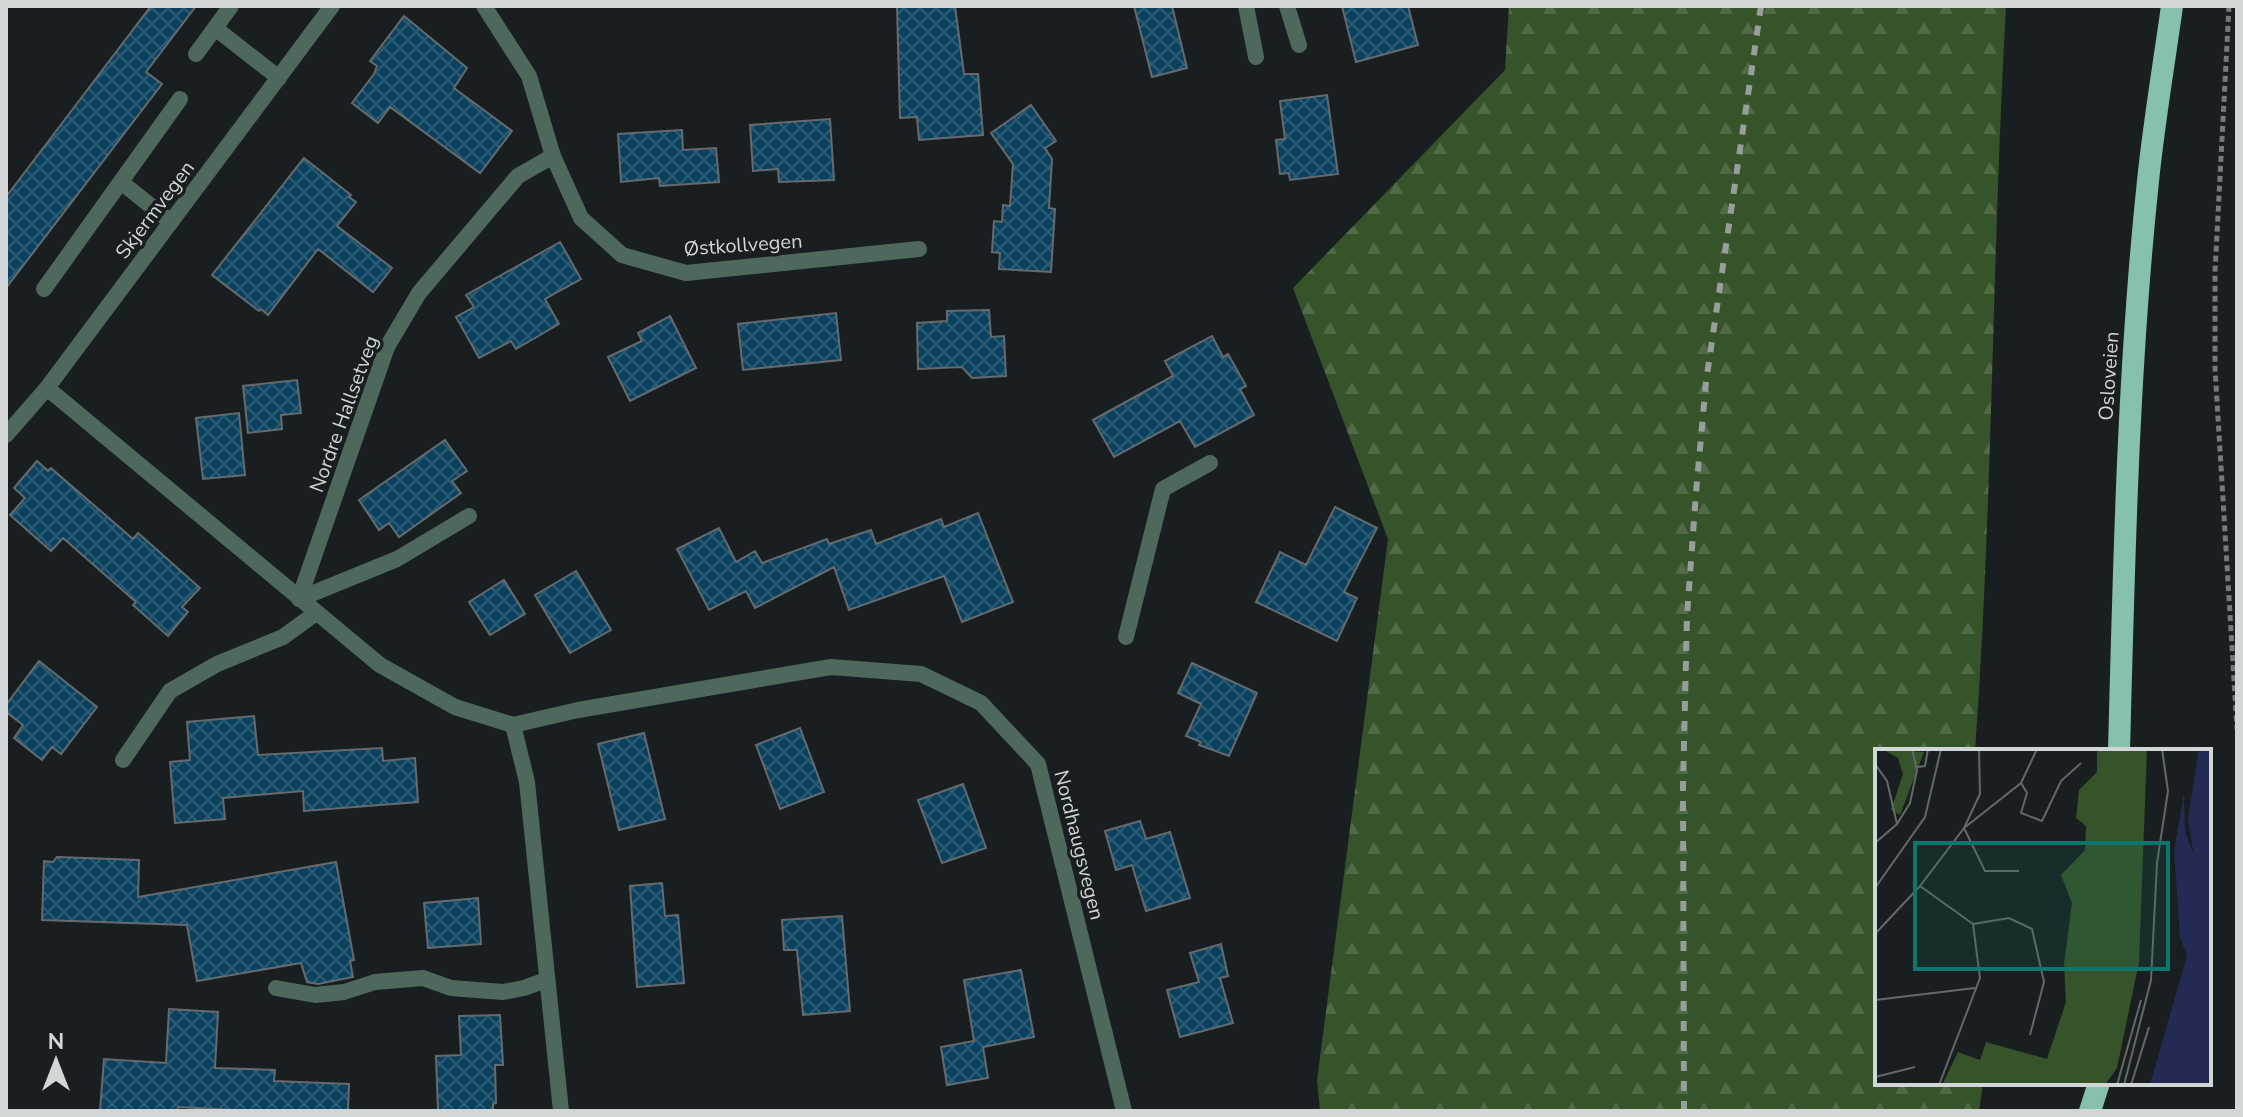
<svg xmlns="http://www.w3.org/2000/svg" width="2243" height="1117" font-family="'Nunito Sans',sans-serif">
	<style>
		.forest { fill: url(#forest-firs) }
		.building { fill: url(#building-cross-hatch); stroke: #656a6e; stroke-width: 2 }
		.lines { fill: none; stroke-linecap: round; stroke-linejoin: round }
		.path { stroke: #747979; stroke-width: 5; stroke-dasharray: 6 4; stroke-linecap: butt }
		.service { stroke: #4e685e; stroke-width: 16 }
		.minor { stroke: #4e685e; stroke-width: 16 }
		.trunk { stroke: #86c1ad; stroke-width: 22 }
		.rail { stroke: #989d9d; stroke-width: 6; stroke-dasharray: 10 10; stroke-linecap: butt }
		.labels { text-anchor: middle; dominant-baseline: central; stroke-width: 7; stroke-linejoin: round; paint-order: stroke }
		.street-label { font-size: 20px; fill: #d2d6d6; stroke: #191f20 }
		.inset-road { fill: none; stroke: #636869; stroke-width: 2 }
		.view { fill: #0f766e; fill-opacity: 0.15; stroke: #0f766e; stroke-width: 4 }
		.inset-edge { fill: none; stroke: #d2d6d6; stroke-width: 4 }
	</style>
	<defs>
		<pattern id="forest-firs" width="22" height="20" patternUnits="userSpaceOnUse" patternTransform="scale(2)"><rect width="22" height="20" fill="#365329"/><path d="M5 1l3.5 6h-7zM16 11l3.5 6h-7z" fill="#526b47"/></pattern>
		<pattern id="building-cross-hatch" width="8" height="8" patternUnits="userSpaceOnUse" patternTransform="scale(2)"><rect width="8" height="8" fill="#0a415f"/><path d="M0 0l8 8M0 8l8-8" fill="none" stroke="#2d5c75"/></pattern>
	</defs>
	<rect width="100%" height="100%" fill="#191f20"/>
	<!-- forest -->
	<path class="forest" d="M 1509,6 L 2006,6 C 1992,254 1993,503 1975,751 L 1877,751 L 1877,1083 L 1983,1083 L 1979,1111 L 1320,1111 L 1317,1080 L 1388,539 L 1293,288 L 1505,70 Z"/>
	<!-- building -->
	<path class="building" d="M 151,6 L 196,6 L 146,72 L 162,84 L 6,288 L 6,197 Z
		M 897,6 L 955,6 L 964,74 L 978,74 L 983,135 L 919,140 L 917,117 L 900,118 Z
		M 1134,6 L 1172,6 L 1187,68 L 1152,77 Z
		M 1342,6 L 1408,6 L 1418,45 L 1356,62 Z
		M 404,16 L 467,68 L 454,88 L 512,131 L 480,173 L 390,107 L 378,123 L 352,103 L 374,74 L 377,66 L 370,61 Z
		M 1327,95 L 1338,174 L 1290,180 L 1289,173 L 1280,174 L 1276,140 L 1285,139 L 1280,101 Z
		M 1031,105 L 1056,141 L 1045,148 L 1052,159 L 1049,208 L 1055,209 L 1051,272 L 999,269 L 1000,253 L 992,252 L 994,221 L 1002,222 L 1003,205 L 1010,206 L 1013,164 L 991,133 Z
		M 830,119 L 834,180 L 779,182 L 778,169 L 753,171 L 750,125 Z
		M 682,130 L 683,150 L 716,148 L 719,182 L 660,186 L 659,178 L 621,182 L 618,134 Z
		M 304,158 L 351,195 L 349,197 L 356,202 L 337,226 L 392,268 L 373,292 L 318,249 L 268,315 L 261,309 L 259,311 L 212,275 Z
		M 560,242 L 581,279 L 545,299 L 559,324 L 516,349 L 511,341 L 479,358 L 456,317 L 474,307 L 466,295 Z
		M 989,310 L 991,337 L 1004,336 L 1006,376 L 972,378 L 962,367 L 918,369 L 917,323 L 947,321 L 947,311 Z
		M 836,313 L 841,360 L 743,370 L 738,324 Z
		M 670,316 L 696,368 L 630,401 L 608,357 L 642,341 L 638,333 Z
		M 1212,336 L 1223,357 L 1228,354 L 1246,386 L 1240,389 L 1254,415 L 1195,447 L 1180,421 L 1114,457 L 1093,420 L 1173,376 L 1165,361 Z
		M 297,380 L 301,413 L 281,415 L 282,429 L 248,433 L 243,386 Z
		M 239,413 L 245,475 L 203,479 L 196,418 Z
		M 445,440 L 467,471 L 452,481 L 461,493 L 399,537 L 389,523 L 379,530 L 359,500 Z
		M 37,461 L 48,471 L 51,468 L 133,539 L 138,533 L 200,588 L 182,607 L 188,612 L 168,636 L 133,605 L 136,602 L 63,538 L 51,551 L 10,515 L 25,498 L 14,488 Z
		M 1335,507 L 1377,528 L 1344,592 L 1357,598 L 1337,641 L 1256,602 L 1280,552 L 1306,565 Z
		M 978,513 L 1013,602 L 962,622 L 944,576 L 849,610 L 834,567 L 755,608 L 746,591 L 709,610 L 677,549 L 719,528 L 736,562 L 755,551 L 762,563 L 827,539 L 829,544 L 871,530 L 876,544 L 941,519 L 944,527 Z
		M 576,571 L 611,630 L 570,653 L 535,595 Z
		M 504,580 L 525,614 L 490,635 L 469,602 Z
		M 39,661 L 97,707 L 61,754 L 52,747 L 42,760 L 14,738 L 23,725 L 6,712 L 6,705 Z
		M 1192,663 L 1257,693 L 1229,756 L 1199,745 L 1201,742 L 1186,736 L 1201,704 L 1178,693 Z
		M 254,716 L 258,755 L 382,748 L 383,761 L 415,758 L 418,802 L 304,811 L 303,791 L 223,798 L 225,819 L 175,823 L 170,762 L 190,760 L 187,722 Z
		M 800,728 L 824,792 L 780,809 L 756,745 Z
		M 644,733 L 665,819 L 619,830 L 598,744 Z
		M 963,784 L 986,848 L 942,863 L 918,800 Z
		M 1140,821 L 1146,839 L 1170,832 L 1190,898 L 1146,911 L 1132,865 L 1116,870 L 1105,831 Z
		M 57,857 L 139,860 L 138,897 L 336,862 L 354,960 L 350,961 L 353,977 L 318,984 L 307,982 L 301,963 L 197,981 L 187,925 L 42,920 L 44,861 L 53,862 Z
		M 662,883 L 665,916 L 678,915 L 684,983 L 637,987 L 630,886 Z
		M 478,898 L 481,944 L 428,948 L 424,903 Z
		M 842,916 L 850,1011 L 803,1015 L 797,950 L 784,950 L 782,920 Z
		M 1221,944 L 1228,976 L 1220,978 L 1233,1023 L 1180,1037 L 1167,990 L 1199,982 L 1190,953 Z
		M 1021,970 L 1034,1037 L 983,1047 L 988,1078 L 947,1085 L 941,1047 L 974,1041 L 964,980 Z
		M 169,1009 L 218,1012 L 215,1068 L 275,1070 L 274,1081 L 349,1084 L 348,1111 L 253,1111 L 178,1107 L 177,1111 L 100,1111 L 104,1059 L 166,1063 Z
		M 500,1015 L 503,1065 L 495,1065 L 496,1103 L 493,1104 L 493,1111 L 438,1111 L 436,1056 L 461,1055 L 459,1016 Z"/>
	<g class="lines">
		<!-- path -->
		<path class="path" d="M 2229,6 L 2215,272 L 2215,368 L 2237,729"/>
		<!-- service -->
		<path class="service" d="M 1246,6 L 1256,57
			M 1287,6 L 1299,45
			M 215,28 L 279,78
			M 196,54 L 231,6
			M 121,182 L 171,222
			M 44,289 L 180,99
			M 299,599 L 387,347 L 419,293 L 518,176 L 553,156
			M 299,599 L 397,559 L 469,516
			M 1126,637 L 1163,489 L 1210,463
			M 123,760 L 170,691 L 217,664 L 283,637 L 316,613
			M 276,988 L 315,995 L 344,992 L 375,982 L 423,978 L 451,988 L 503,992 L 524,988 L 546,980"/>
		<!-- minor -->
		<path class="minor" d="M 484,6 L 529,76 L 553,156 L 581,218 L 622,255 L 686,273 L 919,249
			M 47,388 L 380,665 L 455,707 L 513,725 L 527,782 L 561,1111
			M 6,435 L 47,388 L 332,6
			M 513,725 L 578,710 L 831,667 L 921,674 L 981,703 L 1038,764 L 1124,1111"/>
		<!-- trunk -->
		<path class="trunk" d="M 2119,751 C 2124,561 2128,370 2148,181 C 2154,122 2164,64 2172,6
			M 2090,1111 L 2099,1083"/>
		<!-- rail -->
		<path class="rail" d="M 1684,1111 L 1683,787 L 1687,616 L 1696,493 L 1706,382 L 1761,6"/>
	</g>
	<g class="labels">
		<!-- street labels -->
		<g class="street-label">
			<text transform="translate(155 210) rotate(-53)">Skjermvegen</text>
			<text transform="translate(743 245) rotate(-4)">Østkollvegen</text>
			<text transform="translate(2109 376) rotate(-86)">Osloveien</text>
			<text transform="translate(344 414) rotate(-70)">Nordre Hallsetveg</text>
			<text transform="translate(1079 845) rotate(76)">Nordhaugsvegen</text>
		</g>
	</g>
	<!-- overview -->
	<g transform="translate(1875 749)">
		<rect width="336" height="336" fill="#191f20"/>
		<path d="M 7,0 L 49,3 L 25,66 L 16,61 L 28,25 L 23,9 ZM 222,0 L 272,0 L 264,213 L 242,319 L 230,336 L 67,336 L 83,303 L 105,311 L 111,293 L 172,310 L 191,253 L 189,215 L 197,154 L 186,126 L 210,101 L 211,77 L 201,69 L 204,41 L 222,23 Z" fill="#365329"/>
		<path d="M 324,0 L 336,0 L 336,324 L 332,336 L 275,336 L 312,207 L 305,188 L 299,102 L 309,44 L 310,82 L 319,107 L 313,70 Z" fill="#232b54"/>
		<path class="inset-road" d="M 104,0 L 105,45 L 89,79 L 146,34 L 162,0M 0,15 L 12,32 L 22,75M 42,18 L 50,17 L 53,0M 146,34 L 152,44 L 146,64 L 167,72 L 186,32 L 206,14M 89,79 L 110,122 L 144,122M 0,94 L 22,75 L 35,54 L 42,21 L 37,0M 45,137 L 98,175 L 105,229 L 64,336M 0,139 L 50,68 L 66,0M 98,175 L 134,169 L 157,180 L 169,233 L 155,286M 0,185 L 45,137 L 89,79M 0,251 L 100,239M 0,328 L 40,318M 242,336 L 266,251M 249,336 L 276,231 L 282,114 L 293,42 L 287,0M 256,336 L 274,278"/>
		<path class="view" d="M 40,94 L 293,94 L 293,220 L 40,220 Z"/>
		<rect width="336" height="336" class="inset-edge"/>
	</g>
	<!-- border -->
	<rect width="2243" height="1117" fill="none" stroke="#d2d6d6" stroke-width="16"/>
	<!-- north arrow -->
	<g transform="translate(56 1061)" stroke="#191f20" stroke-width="6" paint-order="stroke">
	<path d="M0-6L14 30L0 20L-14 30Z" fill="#d2d6d6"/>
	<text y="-12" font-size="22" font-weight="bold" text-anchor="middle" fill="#d2d6d6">N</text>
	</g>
</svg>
